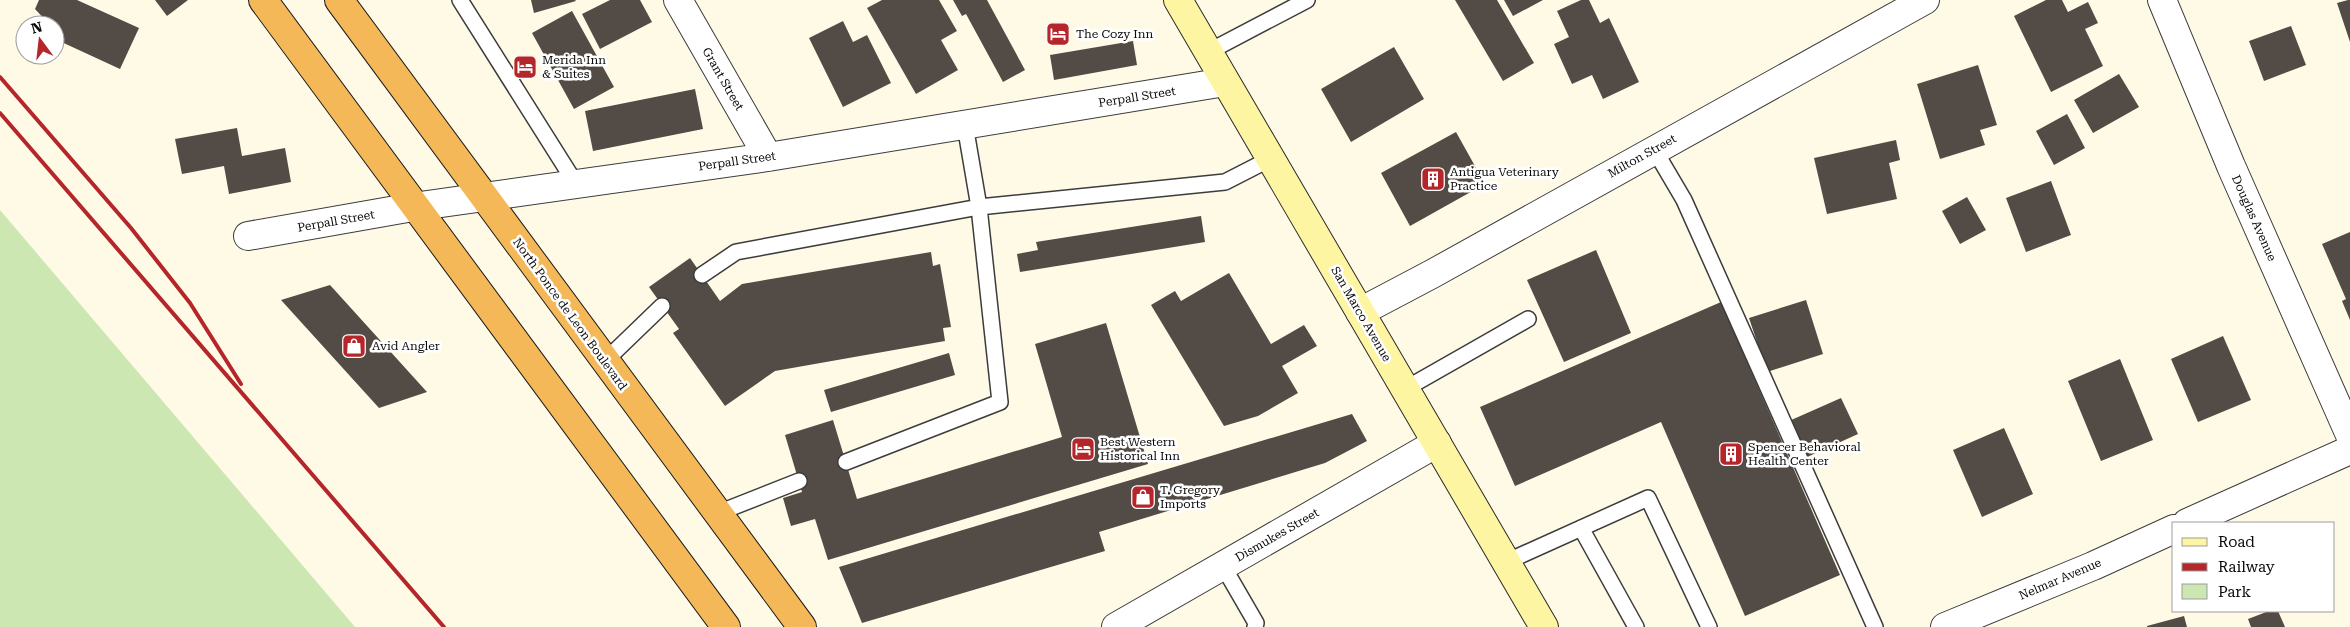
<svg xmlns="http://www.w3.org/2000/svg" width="2350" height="627" font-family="'Roboto Serif',serif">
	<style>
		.green { fill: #cde7b2 }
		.building { fill: #524b46 }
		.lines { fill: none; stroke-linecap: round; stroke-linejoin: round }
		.service-casing { stroke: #3c3c3c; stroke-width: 18 }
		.minor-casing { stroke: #3c3c3c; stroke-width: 30 }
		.secondary-casing { stroke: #2b2b2b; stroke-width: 30 }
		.trunk-casing { stroke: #1a1a1a; stroke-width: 30 }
		.service { stroke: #fff; stroke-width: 15 }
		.minor { stroke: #fff; stroke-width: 28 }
		.secondary { stroke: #fef5a2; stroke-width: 28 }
		.trunk { stroke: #f4b858; stroke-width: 28 }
		.rail { stroke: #b5262a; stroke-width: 4 }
		.labels { text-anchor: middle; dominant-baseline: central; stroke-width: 5; stroke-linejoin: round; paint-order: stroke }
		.poi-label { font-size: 12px; fill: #090909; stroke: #fff; text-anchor: start }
		.street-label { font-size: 12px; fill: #090909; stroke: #fff }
	</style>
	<rect width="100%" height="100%" fill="#fffae6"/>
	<!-- green -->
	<path class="green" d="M 0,210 L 355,627 L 0,627 Z"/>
	<!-- building -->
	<path class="building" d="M 39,0 L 77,0 L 139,28 L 120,69 L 55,39 L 58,27 L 48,23 L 35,9 Z
		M 155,0 L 188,0 L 167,16 Z
		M 531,0 L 575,0 L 576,1 L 534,13 Z
		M 610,0 L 640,0 L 652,22 L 600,49 L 582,14 Z
		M 882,0 L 939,0 L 957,31 L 941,40 L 958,70 L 916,94 L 867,8 Z
		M 953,0 L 987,0 L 1025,70 L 1003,82 L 966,14 L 962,16 Z
		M 1455,0 L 1497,0 L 1534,63 L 1503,81 Z
		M 1504,0 L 1543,0 L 1513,16 Z
		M 1581,0 L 1589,0 L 1600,23 L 1609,18 L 1639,82 L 1603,99 L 1592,75 L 1572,84 L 1554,44 L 1569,37 L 1557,11 Z
		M 2046,0 L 2062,0 L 2068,12 L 2088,2 L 2098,23 L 2085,29 L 2103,66 L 2051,92 L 2014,16 Z
		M 2348,0 L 2350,0 L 2350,42 L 2337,3 Z
		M 572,11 L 614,87 L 574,109 L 532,33 Z
		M 843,21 L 853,42 L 867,35 L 891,83 L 843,107 L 809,38 Z
		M 2291,26 L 2306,65 L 2264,81 L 2249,41 Z
		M 1133,41 L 1137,65 L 1054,80 L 1050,55 Z
		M 1394,47 L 1424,99 L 1351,142 L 1321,89 Z
		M 1978,65 L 1997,125 L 1980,130 L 1985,145 L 1940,159 L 1917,84 Z
		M 2119,74 L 2139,107 L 2093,133 L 2074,100 Z
		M 695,89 L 703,129 L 593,151 L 585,111 Z
		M 2067,114 L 2085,148 L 2054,165 L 2036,131 Z
		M 237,128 L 242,156 L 285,148 L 291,182 L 229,194 L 224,166 L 182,174 L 175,139 Z
		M 1456,132 L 1485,184 L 1410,226 L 1381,173 Z
		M 1896,140 L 1900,160 L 1889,163 L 1897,199 L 1827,214 L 1814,158 Z
		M 2051,181 L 2071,235 L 2026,252 L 2006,198 Z
		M 1967,197 L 1986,230 L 1960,244 L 1942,211 Z
		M 1201,216 L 1205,242 L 1020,272 L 1017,254 L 1038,250 L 1036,242 Z
		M 2350,232 L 2350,320 L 2342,301 L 2346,299 L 2322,244 Z
		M 1596,250 L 1631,333 L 1564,362 L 1527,280 Z
		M 931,252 L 933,266 L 940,264 L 951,327 L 943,328 L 945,341 L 775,371 L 725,406 L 673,333 L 679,329 L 649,287 L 690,258 L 720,301 L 742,284 Z
		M 1229,273 L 1271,344 L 1304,325 L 1317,346 L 1282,366 L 1298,393 L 1258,416 L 1224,426 L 1151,305 L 1175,291 L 1181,301 Z
		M 330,285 L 427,392 L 379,408 L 281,300 Z
		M 1806,300 L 1823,354 L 1767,372 L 1749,318 Z
		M 1721,302 L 1840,575 L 1745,616 L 1661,422 L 1515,486 L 1480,407 Z
		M 1106,323 L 1148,464 L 828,560 L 815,519 L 791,526 L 783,498 L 802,492 L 785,435 L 833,420 L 857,499 L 1062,437 L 1035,344 Z
		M 2223,336 L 2251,400 L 2198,422 L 2171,359 Z
		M 949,353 L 955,375 L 831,412 L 824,390 Z
		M 2120,359 L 2153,440 L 2101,461 L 2068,381 Z
		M 1841,398 L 1858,434 L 1805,458 L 1789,421 Z
		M 1352,414 L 1367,441 L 1325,463 L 1099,532 L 1105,551 L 862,623 L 839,567 Z
		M 2004,428 L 2033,494 L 1982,517 L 1953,450 Z
		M 2269,611 L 2278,611 L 2285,627 L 2251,627 L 2248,619 Z
		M 2184,616 L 2187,627 L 2147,627 L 2147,626 Z"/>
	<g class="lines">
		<!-- service casing -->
		<g class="service-casing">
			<path id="service" d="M 460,0 L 576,184
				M 1208,52 L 1307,0
				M 965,125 L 979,207 L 1225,182 L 1270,159
				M 1654,149 L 1684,200 L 1875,627
				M 702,275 L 736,252 L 979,207 L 1000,402 L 846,462
				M 605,361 L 662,306
				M 1405,389 L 1528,319
				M 718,513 L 799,481
				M 1581,528 L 1636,627
				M 1506,562 L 1648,498 L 1709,627
				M 1223,566 L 1256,623 L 1255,627"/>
		</g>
		<!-- minor casing -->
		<g class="minor-casing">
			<path id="minor" d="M 678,0 L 768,157
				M 2162,0 L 2231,166 L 2350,435
				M 248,236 L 413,207 L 768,157 L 1225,82
				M 1360,312 L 1432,274 L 1925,0
				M 2187,523 L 2350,450
				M 1116,627 L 1437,443
				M 1945,627 L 2093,566 L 2174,529"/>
		</g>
		<!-- secondary casing -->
		<g class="secondary-casing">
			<path id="secondary" d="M 1178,0 L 1544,627"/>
		</g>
		<!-- trunk casing -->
		<g class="trunk-casing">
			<path id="trunk" d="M 263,0 L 726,627
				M 339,0 L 802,627"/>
		</g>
		<!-- service -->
		<use href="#service" class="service"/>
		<!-- minor -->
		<use href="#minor" class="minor"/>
		<!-- secondary -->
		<use href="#secondary" class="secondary"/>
		<!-- trunk -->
		<use href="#trunk" class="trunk"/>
		<!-- rail -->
		<path class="rail" d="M 0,77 L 131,228 L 190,303 L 241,384
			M 0,113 L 444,627"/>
	</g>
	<!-- icons -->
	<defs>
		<g id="hotel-square" transform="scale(1.25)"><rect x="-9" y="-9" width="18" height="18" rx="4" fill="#b5262a" stroke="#fff"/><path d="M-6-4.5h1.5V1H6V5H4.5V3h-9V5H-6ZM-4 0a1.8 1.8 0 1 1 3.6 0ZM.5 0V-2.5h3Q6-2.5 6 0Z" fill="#fff"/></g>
		<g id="building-square" transform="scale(1.25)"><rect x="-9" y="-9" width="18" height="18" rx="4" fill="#b5262a" stroke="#fff"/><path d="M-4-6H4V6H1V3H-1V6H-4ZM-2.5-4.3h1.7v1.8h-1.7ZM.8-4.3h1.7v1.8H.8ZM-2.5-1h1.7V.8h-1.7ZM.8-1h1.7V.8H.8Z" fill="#fff"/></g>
		<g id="shop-square" transform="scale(1.25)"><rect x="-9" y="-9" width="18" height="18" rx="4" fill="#b5262a" stroke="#fff"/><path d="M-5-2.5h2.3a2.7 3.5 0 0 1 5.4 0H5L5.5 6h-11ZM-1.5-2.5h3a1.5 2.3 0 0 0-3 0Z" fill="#fff"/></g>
	</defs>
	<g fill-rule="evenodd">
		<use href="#hotel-square" x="1058" y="34"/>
		<use href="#hotel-square" x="525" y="67"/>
		<use href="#building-square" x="1433" y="179"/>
		<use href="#shop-square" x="354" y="346"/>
		<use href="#hotel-square" x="1083" y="449"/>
		<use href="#building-square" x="1731" y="454"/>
		<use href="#shop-square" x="1143" y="497"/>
	</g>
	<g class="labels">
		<!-- poi labels -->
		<g class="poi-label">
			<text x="1076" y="34">The Cozy Inn</text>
			<text x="542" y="60">Merida Inn<tspan x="542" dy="14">&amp; Suites</tspan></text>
			<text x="1450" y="172">Antigua Veterinary<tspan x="1450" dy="14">Practice</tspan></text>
			<text x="372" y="346">Avid Angler</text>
			<text x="1100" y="442">Best Western<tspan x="1100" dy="14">Historical Inn</tspan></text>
			<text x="1748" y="447">Spencer Behavioral<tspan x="1748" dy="14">Health Center</tspan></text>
			<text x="1160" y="490">T. Gregory<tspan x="1160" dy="14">Imports</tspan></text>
		</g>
		<!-- street labels -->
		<g class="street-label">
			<text transform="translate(723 79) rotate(60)">Grant Street</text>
			<text transform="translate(1137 97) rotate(-9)">Perpall Street</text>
			<text transform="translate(1642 156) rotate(-29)">Milton Street</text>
			<text transform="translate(737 161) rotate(-8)">Perpall Street</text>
			<text transform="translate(2254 218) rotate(66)">Douglas Avenue</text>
			<text transform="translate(336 221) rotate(-10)">Perpall Street</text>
			<text transform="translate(570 314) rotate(54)">North Ponce de Leon Boulevard</text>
			<text transform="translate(1361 314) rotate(60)">San Marco Avenue</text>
			<text transform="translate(1277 535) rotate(-30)">Dismukes Street</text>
			<text transform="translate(2060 579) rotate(-23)">Nelmar Avenue</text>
		</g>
	</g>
	<!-- legend -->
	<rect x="2172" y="522" width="162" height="90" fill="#ffffff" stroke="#9d9d9d"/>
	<rect x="2182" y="538" width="25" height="8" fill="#fef5a2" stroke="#9d9d9d"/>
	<text x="2218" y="547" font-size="15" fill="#090909">Road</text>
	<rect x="2182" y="563" width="25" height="8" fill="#b5262a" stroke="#9d9d9d"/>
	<text x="2218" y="572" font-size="15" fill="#090909">Railway</text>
	<rect x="2182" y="584" width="25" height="15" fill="#cde7b2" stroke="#9d9d9d"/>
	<text x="2218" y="597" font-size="15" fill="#090909">Park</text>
	<!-- north arrow -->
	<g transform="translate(40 40) rotate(345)"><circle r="24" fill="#ffffff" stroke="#9d9d9d"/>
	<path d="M0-4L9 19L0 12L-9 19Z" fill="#b5262a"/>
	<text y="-8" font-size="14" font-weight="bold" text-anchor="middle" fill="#090909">N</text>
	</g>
</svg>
